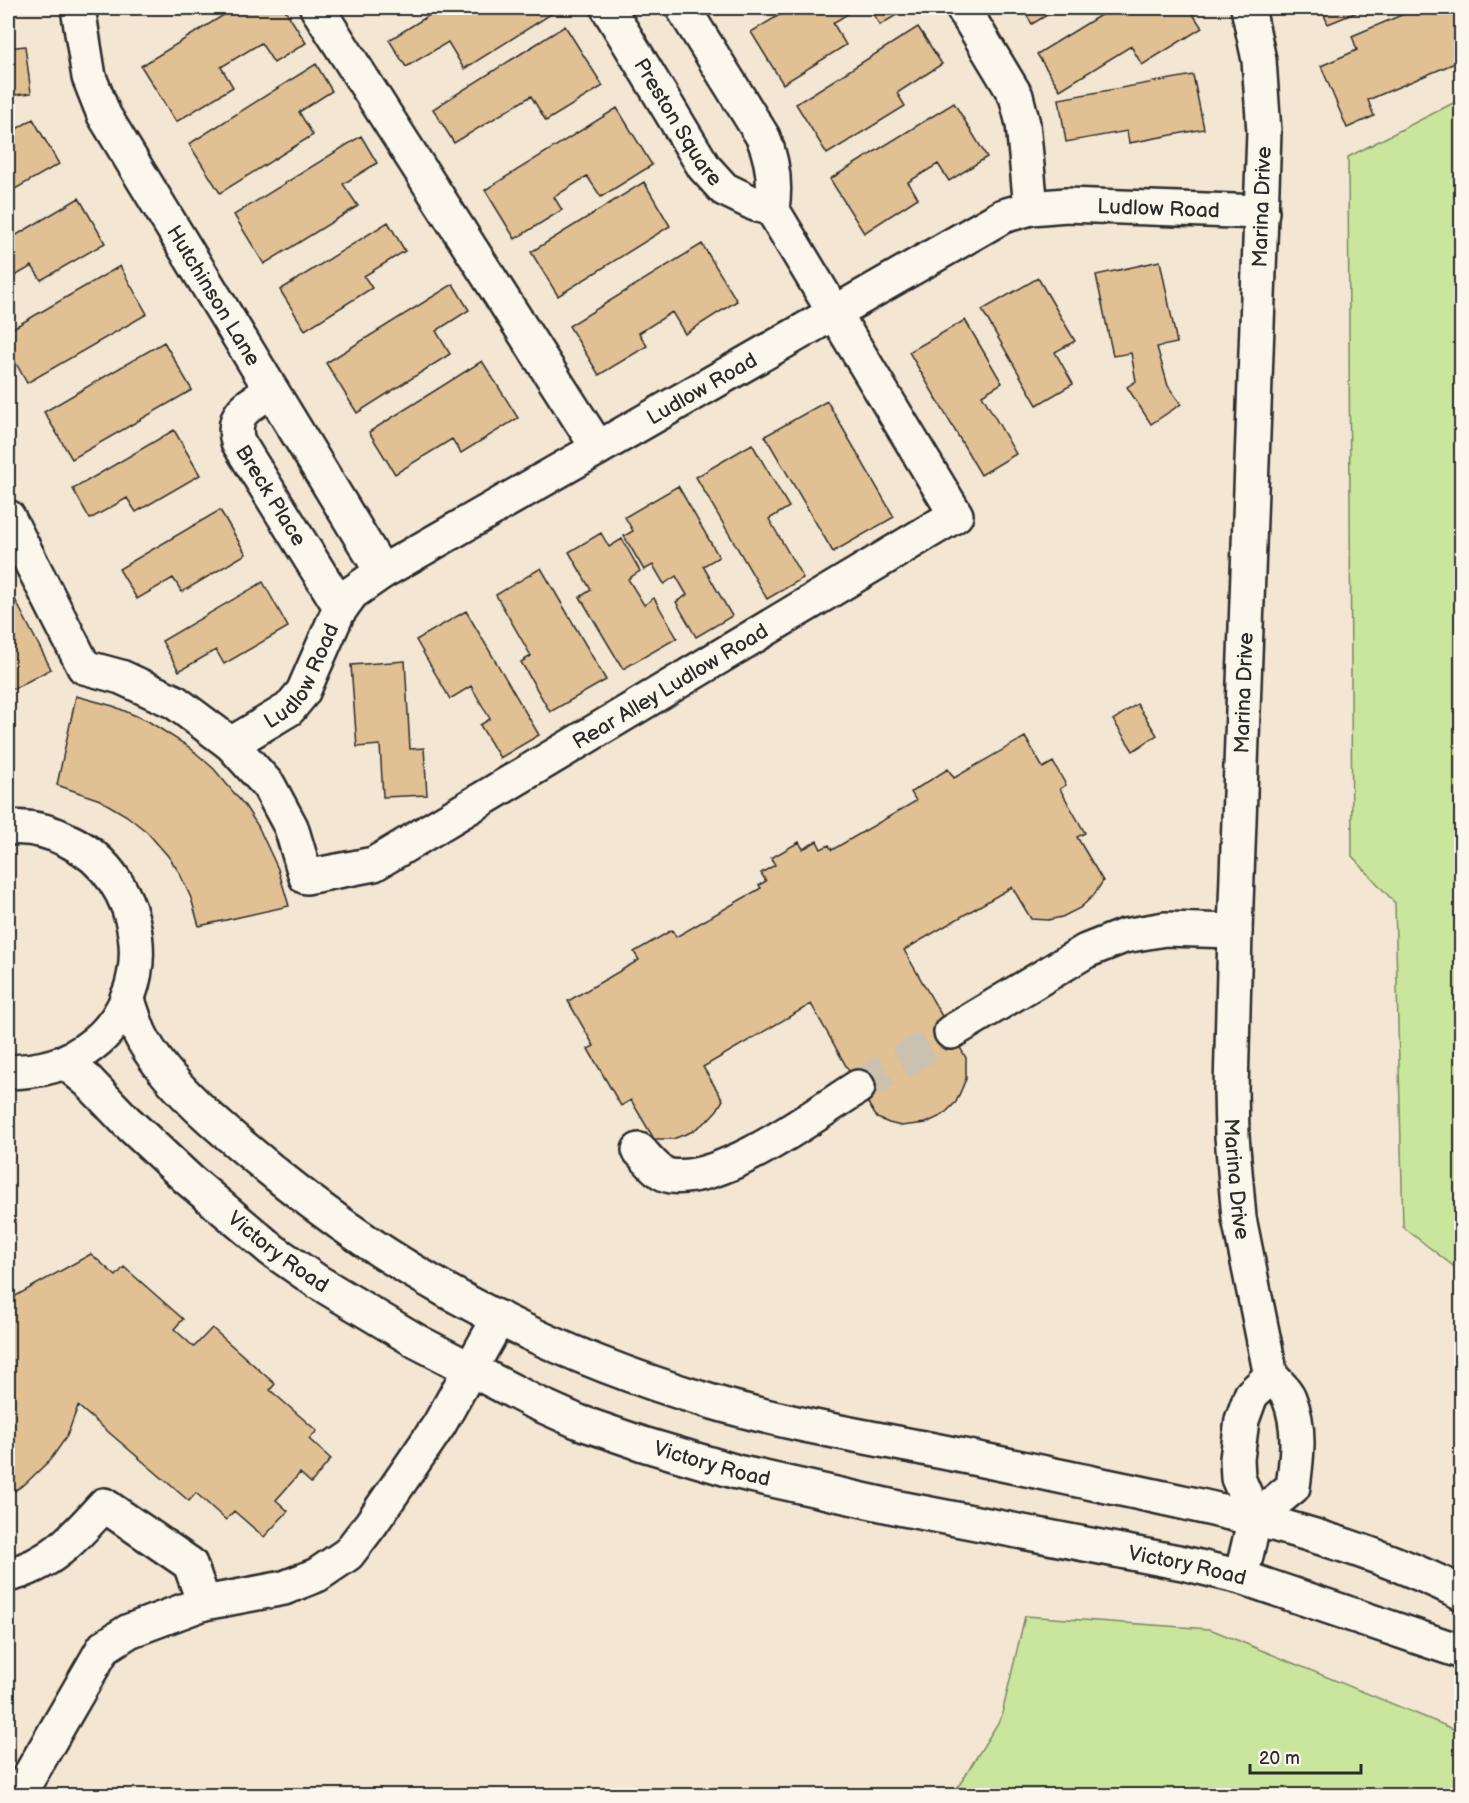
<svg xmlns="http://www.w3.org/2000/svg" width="1469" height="1803" font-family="'Balsamiq Sans',sans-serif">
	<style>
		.green { fill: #cae69d; stroke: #7a8864; stroke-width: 1.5 }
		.building { fill: #e1c094; stroke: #2b2b2b; stroke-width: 1.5 }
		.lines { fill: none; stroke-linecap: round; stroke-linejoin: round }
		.minor-tunnel { stroke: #cbc1b1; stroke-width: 33; stroke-dasharray: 33 16; stroke-linecap: butt }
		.minor-casing { stroke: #2b2b2b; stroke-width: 38 }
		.minor { stroke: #fbf7ec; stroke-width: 33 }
		.labels { text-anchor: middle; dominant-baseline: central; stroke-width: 5; stroke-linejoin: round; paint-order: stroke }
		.street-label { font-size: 21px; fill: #2b2b2b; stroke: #fbf7ec }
	</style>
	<rect width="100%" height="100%" fill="#f3e6d2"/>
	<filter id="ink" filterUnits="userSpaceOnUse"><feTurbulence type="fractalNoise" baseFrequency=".0167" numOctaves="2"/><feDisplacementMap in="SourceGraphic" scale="12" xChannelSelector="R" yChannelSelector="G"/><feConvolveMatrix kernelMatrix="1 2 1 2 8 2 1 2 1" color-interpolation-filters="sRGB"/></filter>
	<g filter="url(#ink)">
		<!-- green -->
		<path class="green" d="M 1461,99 L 1461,1272 L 1403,1227 L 1395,903 L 1352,856 L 1348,157 Z
			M 1025,1616 L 1210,1629 L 1461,1732 L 1461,1795 L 953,1795 L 1001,1718 Z"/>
		<!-- building -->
		<path class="building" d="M 235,8 L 284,8 L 306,43 L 274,63 L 261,43 L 221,67 L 233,87 L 176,122 L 141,66 Z
			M 441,8 L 554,8 L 556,11 L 464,69 L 448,42 L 406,67 L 389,40 Z
			M 791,8 L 857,8 L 833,23 L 846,45 L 783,84 L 751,32 Z
			M 869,8 L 908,8 L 880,25 Z
			M 1022,8 L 1059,8 L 1032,24 Z
			M 1112,8 L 1189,8 L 1202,28 L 1142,65 L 1131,46 L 1060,90 L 1037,54 Z
			M 1321,8 L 1367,8 L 1328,24 Z
			M 1418,8 L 1462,8 L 1462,60 L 1368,100 L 1374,116 L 1347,128 L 1321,66 L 1357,50 L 1352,36 Z
			M 565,26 L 603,86 L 546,121 L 531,96 L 454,143 L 433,109 Z
			M 918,27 L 942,64 L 897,93 L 905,106 L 827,154 L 796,104 Z
			M 25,46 L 31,93 L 8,96 L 8,48 Z
			M 316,64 L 332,91 L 299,112 L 313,135 L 220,193 L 189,144 Z
			M 1193,75 L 1204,129 L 1129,143 L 1127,131 L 1066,142 L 1059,99 Z
			M 954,103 L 987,157 L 949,181 L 938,164 L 908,182 L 918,198 L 864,233 L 830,179 Z
			M 617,108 L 652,165 L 601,197 L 587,176 L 554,197 L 562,210 L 515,239 L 485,190 Z
			M 33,119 L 59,164 L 8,193 L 8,134 Z
			M 361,136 L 377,163 L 343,184 L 358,206 L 264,264 L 234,215 Z
			M 644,182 L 670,226 L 558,296 L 531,252 Z
			M 79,198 L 105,243 L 41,280 L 32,266 L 8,280 L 8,240 Z
			M 388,222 L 405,251 L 364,276 L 372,288 L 305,330 L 280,290 Z
			M 702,244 L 737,301 L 685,334 L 672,312 L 639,333 L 647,346 L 599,375 L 569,326 Z
			M 1160,261 L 1177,343 L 1157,347 L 1168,386 L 1181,404 L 1151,424 L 1127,387 L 1136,381 L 1131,353 L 1113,356 L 1096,275 Z
			M 120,266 L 147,314 L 27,383 L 8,349 L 8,331 Z
			M 1038,278 L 1075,341 L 1055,352 L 1073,384 L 1037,405 L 982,310 Z
			M 453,284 L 469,310 L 436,331 L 450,354 L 357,413 L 326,363 Z
			M 965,320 L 1002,383 L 982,395 L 1016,454 L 981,475 L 909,352 Z
			M 164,342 L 192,390 L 72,459 L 44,412 Z
			M 482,361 L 518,418 L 461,453 L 452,439 L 395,474 L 369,432 Z
			M 827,401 L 894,517 L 833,552 L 765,436 Z
			M 174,430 L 200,475 L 136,512 L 127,498 L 90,519 L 73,489 Z
			M 752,444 L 789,507 L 769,519 L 803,578 L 767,599 L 696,477 Z
			M 678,486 L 719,557 L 703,566 L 732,616 L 696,637 L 676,602 L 687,595 L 676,576 L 664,584 L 653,565 L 644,570 L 624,536 L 633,531 L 625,517 Z
			M 220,510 L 246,554 L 182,592 L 173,578 L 137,599 L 119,569 Z
			M 601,533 L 609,547 L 622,539 L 640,571 L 628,579 L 644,605 L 654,598 L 677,638 L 623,669 L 580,597 L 591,590 L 569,552 Z
			M 541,568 L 606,680 L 550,712 L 521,662 L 531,656 L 496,595 Z
			M 263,582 L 288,627 L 224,664 L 216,650 L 179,671 L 162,641 Z
			M 8,586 L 51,669 L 8,692 Z
			M 466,611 L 539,735 L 500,758 L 480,725 L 490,719 L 471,686 L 450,699 L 416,640 Z
			M 405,661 L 410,749 L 424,748 L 427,795 L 383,797 L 380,745 L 357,747 L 351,665 Z
			M 76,696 L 113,706 L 148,721 L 189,747 L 214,769 L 245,806 L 258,826 L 278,869 L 289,906 L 199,926 L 191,898 L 179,872 L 168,856 L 147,832 L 127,816 L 100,800 L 57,785 Z
			M 1137,704 L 1157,735 L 1133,751 L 1113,720 Z
			M 1025,737 L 1043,768 L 1053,762 L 1066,785 L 1060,789 L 1085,833 L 1077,837 L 1103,881 L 1094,895 L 1080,908 L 1062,917 L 1048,920 L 1031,919 L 1012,887 L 904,950 L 966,1058 L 966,1079 L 956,1102 L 943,1115 L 926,1123 L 901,1126 L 889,1123 L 877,1118 L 858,1087 L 811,1004 L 703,1067 L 723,1100 L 717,1110 L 707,1121 L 691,1132 L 673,1139 L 654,1139 L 631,1100 L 621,1106 L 588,1049 L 594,1046 L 568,1001 L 639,960 L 634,952 L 672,930 L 676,937 L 761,888 L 759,885 L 766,881 L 761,873 L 775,865 L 771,858 L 799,842 L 803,849 L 817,841 L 821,849 L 829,845 L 832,850 L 916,801 L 911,792 L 948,769 L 954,778 Z
			M 91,1254 L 116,1276 L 124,1267 L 183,1319 L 174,1329 L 194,1347 L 212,1328 L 275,1384 L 270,1390 L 317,1431 L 309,1439 L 331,1459 L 311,1483 L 300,1473 L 276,1500 L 288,1511 L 264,1537 L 234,1511 L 226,1520 L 196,1493 L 189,1501 L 78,1406 L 67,1436 L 51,1459 L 25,1484 L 8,1495 L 8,1302 L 10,1299 Z"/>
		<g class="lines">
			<!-- minor-tunnel -->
			<path class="minor-tunnel" d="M 858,1087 L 951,1032"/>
			<!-- minor casing -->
			<g class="minor-casing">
				<g id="minor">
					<path id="s1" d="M 78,8 L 89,77 L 104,115 L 382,572"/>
					<path d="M 317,8 L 598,448"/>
					<path id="s2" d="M 608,8 L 704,167 L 724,189 L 755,204 L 772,209"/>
					<path d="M 963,8 L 1016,96 L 1023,124 L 1031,208"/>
					<path id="s3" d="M 1248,8 L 1259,60 L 1264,132 L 1235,931 L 1231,1090 L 1232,1136 L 1239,1218 L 1271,1376 C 1277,1383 1286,1390 1289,1398 C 1301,1427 1297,1457 1293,1487 L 1255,1518"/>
					<path id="s4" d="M 271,391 C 250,405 230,412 238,442 L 341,608"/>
					<path id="s5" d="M 8,517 L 84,667 L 121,677 L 175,702 L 231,744 L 269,786 L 291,827 L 306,877 L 374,864 L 956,515 L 772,209 C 776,183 773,161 763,137 L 683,8"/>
					<path id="s6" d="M 231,744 L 289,709 L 303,692 L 338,612 L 352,593 L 382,572 L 1003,216 L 1031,208 L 1066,205 L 1262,212"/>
					<path d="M 8,828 C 29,826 50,831 69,841 C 146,878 161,991 93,1044 C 66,1066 41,1071 8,1072"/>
					<path d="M 127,998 C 132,1010 135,1023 140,1034 C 166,1087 237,1142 282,1179 C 408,1281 554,1355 709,1401 C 779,1422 851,1434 923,1448 C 975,1458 1026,1469 1078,1480 C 1209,1507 1341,1533 1462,1593"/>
					<path d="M 951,1032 L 1086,951 L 1124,936 L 1165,929 L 1235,931"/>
					<path id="s7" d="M 65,1062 L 88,1081 L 126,1121 L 188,1179 L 272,1250 L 318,1282 L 418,1342 L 532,1401 L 579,1422 L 643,1444 L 737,1472 L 899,1508 L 1183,1563 L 1241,1577 L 1462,1652"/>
					<path d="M 639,1150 C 648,1159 658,1174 671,1176 C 724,1183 814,1115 858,1087"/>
					<path d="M 8,1575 C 51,1565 75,1537 104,1505 L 190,1564 L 204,1603"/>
					<path d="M 1241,1577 L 1255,1518 L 1238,1478 L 1237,1459 L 1242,1420 L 1251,1395 L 1271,1376"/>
					<path d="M 18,1796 L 104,1647 L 129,1631 L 204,1603 L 284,1588 L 317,1575 L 348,1554 L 371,1524 L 439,1425 L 499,1318"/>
				</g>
			</g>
			<!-- minor -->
			<use href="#minor" class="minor"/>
		</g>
	</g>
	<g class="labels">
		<!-- street labels -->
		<g class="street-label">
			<text stroke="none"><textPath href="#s2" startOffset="134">Preston Square</textPath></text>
			<text transform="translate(1262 207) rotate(-88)">Marina Drive</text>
			<text stroke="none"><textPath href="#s6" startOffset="1110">Ludlow Road</textPath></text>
			<text stroke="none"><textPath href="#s1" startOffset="322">Hutchinson Lane</textPath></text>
			<text stroke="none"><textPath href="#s6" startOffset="606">Ludlow Road</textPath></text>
			<text stroke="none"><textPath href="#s4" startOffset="130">Breck Place</textPath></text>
			<text stroke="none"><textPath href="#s6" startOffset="102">Ludlow Road</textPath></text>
			<text stroke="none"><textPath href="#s5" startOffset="906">Rear Alley Ludlow Road</textPath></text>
			<text transform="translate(1244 693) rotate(-88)">Marina Drive</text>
			<text stroke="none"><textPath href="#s3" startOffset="1173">Marina Drive</textPath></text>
			<text stroke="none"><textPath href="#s7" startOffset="286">Victory Road</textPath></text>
			<text stroke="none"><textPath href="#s7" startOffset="772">Victory Road</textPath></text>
			<text stroke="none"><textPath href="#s7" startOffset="1258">Victory Road</textPath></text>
		</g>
	</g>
	<!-- margin -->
	<rect width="1469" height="1803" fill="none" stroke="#fbf7ec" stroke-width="30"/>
	<rect x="15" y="15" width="1439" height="1773" fill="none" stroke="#2b2b2b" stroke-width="2" filter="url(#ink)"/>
	<!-- scale -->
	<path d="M1250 1764v9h111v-9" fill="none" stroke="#2b2b2b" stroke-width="3"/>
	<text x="1259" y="1764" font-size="18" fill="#2b2b2b" stroke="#fbf7ec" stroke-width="4.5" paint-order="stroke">20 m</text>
</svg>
